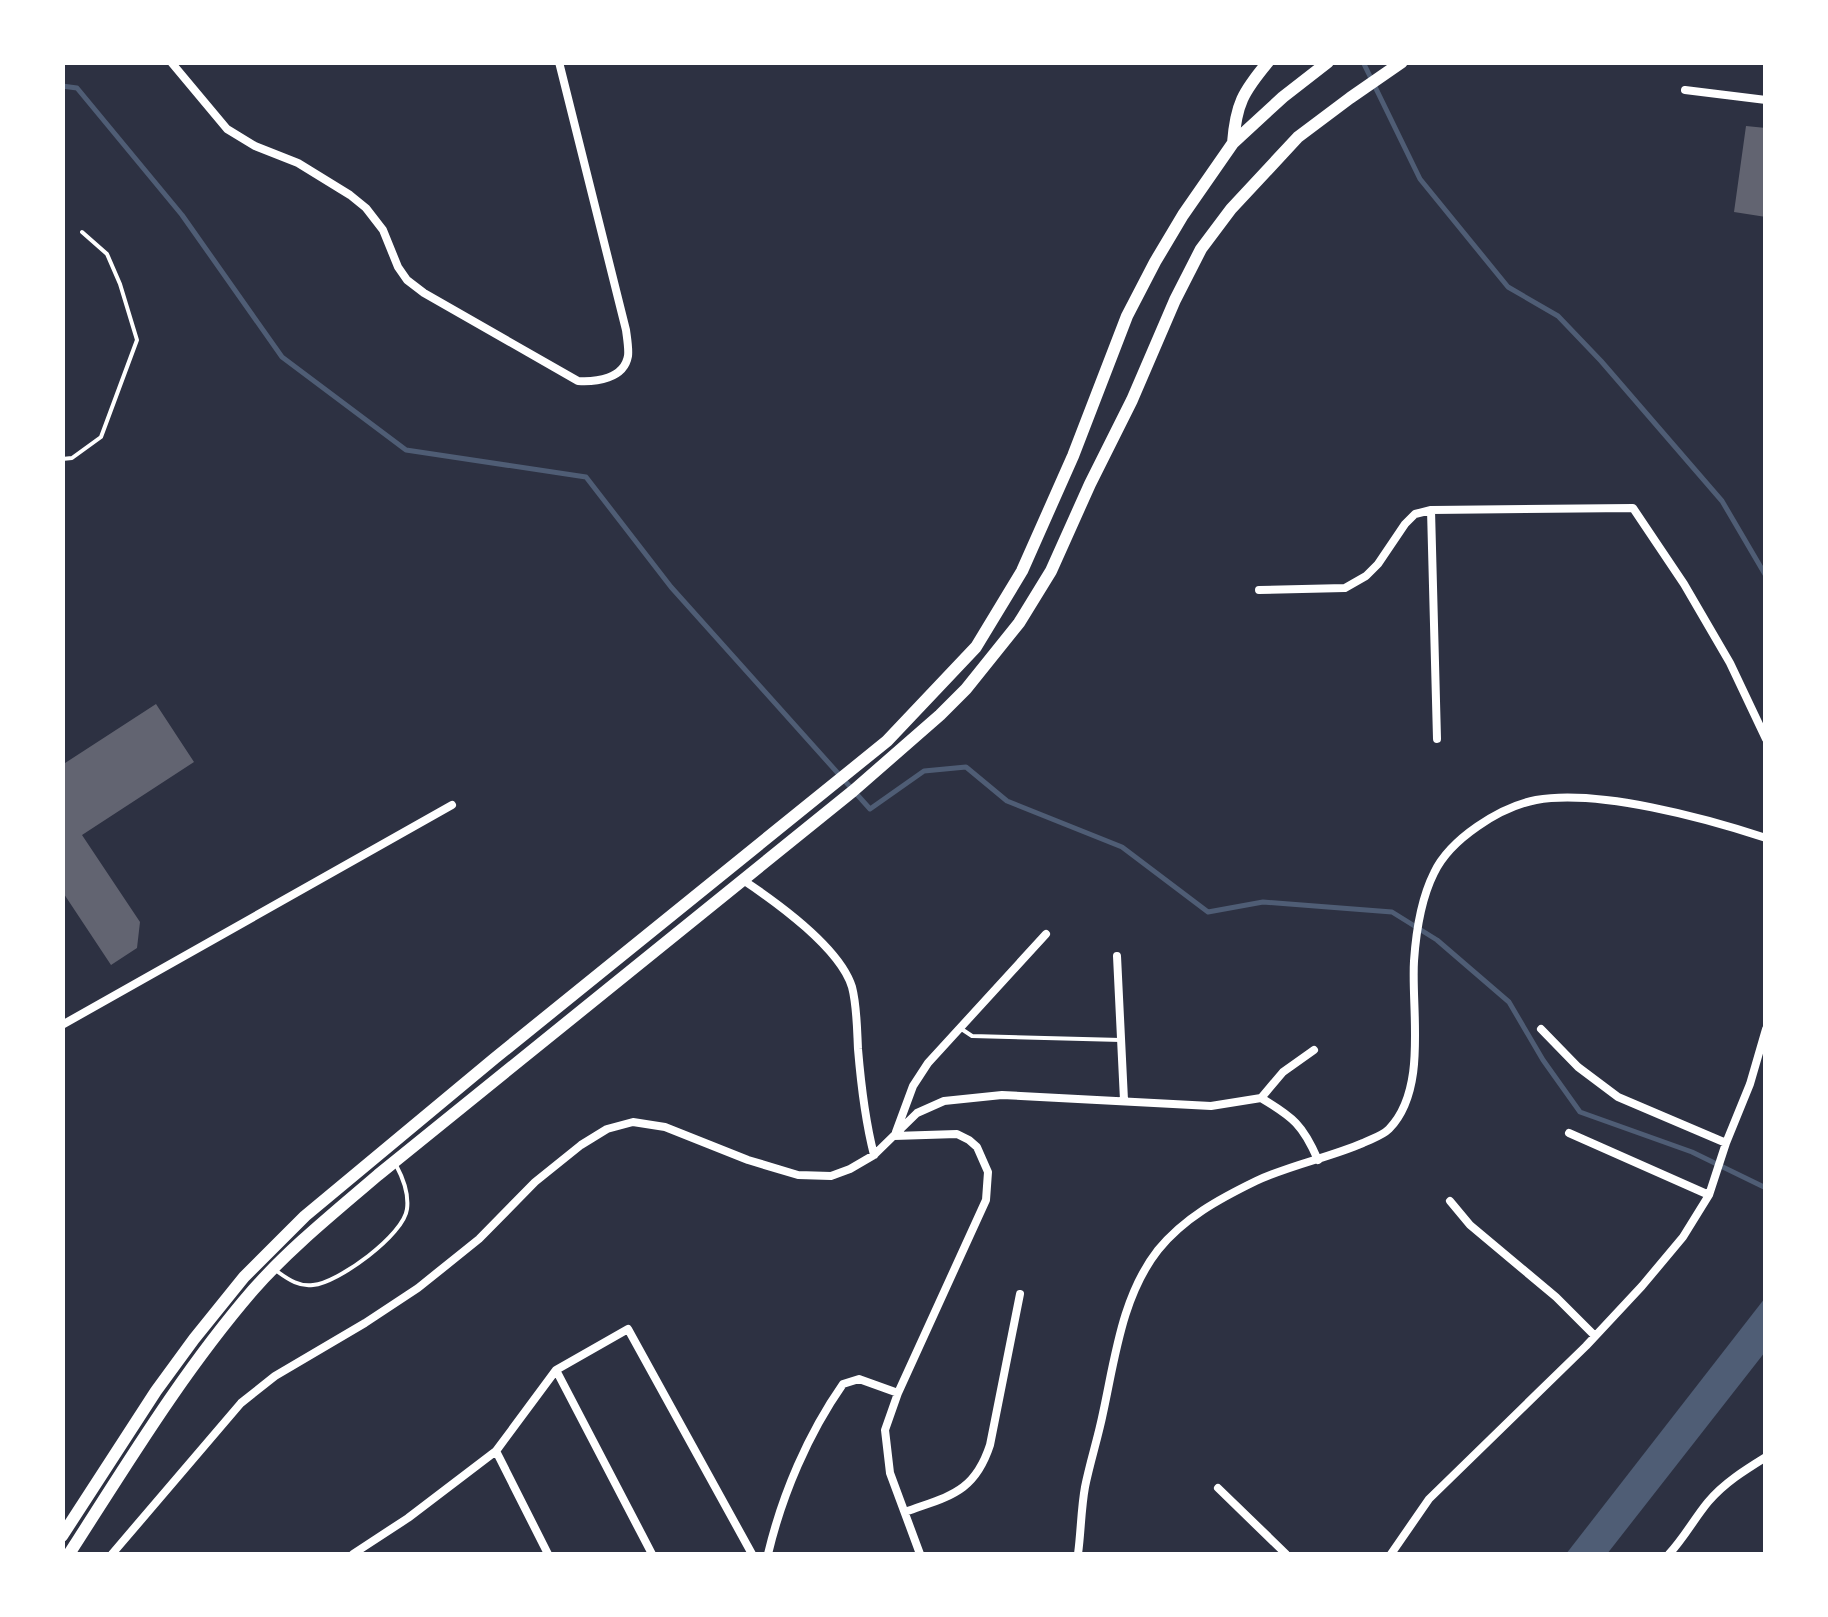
<svg xmlns="http://www.w3.org/2000/svg" width="1828" height="1617" font-family="Montserrat,sans-serif">
	<style>
		.water { fill: #4f5d75 }
		.lines { fill: none; stroke-linecap: round; stroke-linejoin: round }
		.stream { stroke: #4f5d75; stroke-width: 5 }
		.building { fill: #626471 }
		.service { stroke: #fff; stroke-width: 4 }
		.minor { stroke: #fff; stroke-width: 8 }
		.trunk { stroke: #fff; stroke-width: 12 }
	</style>
	<rect width="100%" height="100%" fill="#2d3142"/>
	<!-- water -->
	<path class="water" d="M 1765,1298 L 1765,1352 L 1607,1554 L 1566,1554 Z"/>
	<g class="lines">
		<!-- stream -->
		<path class="stream" d="M 1363,62 L 1420,179 L 1508,287 L 1558,316 L 1601,361 L 1722,501 L 1766,576
			M 62,86 L 77,88 L 182,215 L 282,357 L 406,450 L 586,477 L 671,587 L 870,809 L 924,771 L 966,767 L 1007,801 L 1122,847 L 1208,912 L 1263,902 L 1392,912 L 1437,940 L 1509,1002 L 1543,1060 L 1580,1112 L 1692,1152 L 1766,1188"/>
	</g>
	<!-- building -->
	<path class="building" d="M 1746,126 L 1766,128 L 1766,217 L 1734,212 Z
		M 156,704 L 194,762 L 82,835 L 140,922 L 137,948 L 111,965 L 62,891 L 62,765 Z"/>
	<g class="lines">
		<!-- service -->
		<path class="service" d="M 62,459 L 72,458 L 101,437 L 137,340 L 120,284 L 107,254 L 82,232
			M 963,1030 L 972,1036 L 1121,1040
			M 278,1272 C 289,1280 300,1287 313,1285 C 338,1283 404,1235 407,1209 C 409,1194 403,1178 396,1165"/>
		<!-- minor -->
		<path class="minor" d="M 171,62 L 227,129 L 255,146 L 298,163 L 350,195 L 366,208 L 383,230 L 398,267 L 407,280 L 424,293 L 578,381 C 596,382 624,379 628,356 C 629,349 627,338 626,330 L 559,62
			M 1685,90 L 1766,100
			M 1431,510 L 1437,739
			M 1259,590 L 1345,588 L 1366,576 L 1378,564 L 1405,524 L 1415,514 L 1431,510 L 1633,508 L 1684,584 L 1730,663 L 1766,739
			M 743,880 C 776,902 840,948 852,987 C 857,1006 857,1029 858,1049 C 861,1085 865,1120 874,1155
			M 1117,956 L 1124,1100
			M 62,1025 L 452,805
			M 1541,1029 L 1578,1067 L 1618,1097 L 1726,1143
			M 1261,1098 L 1283,1072 L 1314,1050
			M 896,1132 L 913,1086 L 928,1063 L 1046,934
			M 1569,1133 L 1709,1195
			M 894,1136 L 957,1134 L 969,1140 L 977,1147 L 988,1172 L 986,1200 L 898,1393 L 885,1430 L 890,1473 L 920,1554
			M 1450,1201 L 1470,1225 L 1556,1297 L 1595,1336
			M 556,1370 L 652,1554
			M 496,1451 L 548,1554
			M 1218,1488 L 1286,1554
			M 905,1512 C 948,1496 974,1494 990,1445 L 1020,1294
			M 112,1554 L 241,1403 L 275,1376 L 365,1323 L 418,1288 L 479,1239 L 535,1182 L 581,1145 L 607,1129 L 633,1122 L 665,1127 L 748,1160 L 798,1175 L 831,1176 L 850,1169 L 874,1155 L 917,1113 L 944,1101 L 1002,1095 L 1211,1106 L 1261,1098 C 1293,1117 1303,1125 1318,1160
			M 353,1554 L 408,1518 L 496,1451 L 556,1370 L 628,1329 L 752,1554
			M 768,1554 C 782,1495 808,1434 843,1384 L 859,1379 L 898,1393
			M 1078,1554 C 1081,1532 1081,1509 1085,1487 C 1090,1462 1098,1438 1103,1413 C 1115,1358 1122,1296 1158,1250 C 1184,1218 1219,1199 1256,1181 C 1290,1165 1328,1158 1363,1143 C 1371,1139 1382,1136 1389,1129 C 1428,1089 1411,1011 1414,961 C 1416,932 1421,899 1434,873 C 1450,839 1500,807 1536,800 C 1599,789 1705,818 1766,838
			M 1391,1554 L 1429,1499 L 1586,1346 L 1642,1286 L 1683,1237 L 1709,1195 L 1726,1143 L 1750,1084 L 1766,1029
			M 1669,1554 C 1684,1538 1694,1519 1708,1502 C 1724,1483 1745,1470 1766,1457"/>
		<!-- trunk -->
		<path class="trunk" d="M 1233,143 C 1236,104 1243,92 1268,62
			M 62,1536 L 156,1391 L 194,1339 L 244,1277 L 305,1216 L 495,1058 L 887,741 L 976,647 L 1022,571 L 1073,456 L 1127,316 L 1155,262 L 1183,215 L 1233,143 L 1283,97 L 1328,62
			M 69,1554 C 127,1464 183,1371 253,1290 C 290,1248 335,1212 378,1175 L 853,791 L 940,715 L 966,689 L 1019,623 L 1051,571 L 1090,484 L 1132,400 L 1175,300 L 1201,249 L 1231,209 L 1298,137 L 1350,98 L 1402,62"/>
	</g>
	<!-- border -->
	<rect width="1828" height="1617" fill="none" stroke="#ffffff" stroke-width="130"/>
</svg>
